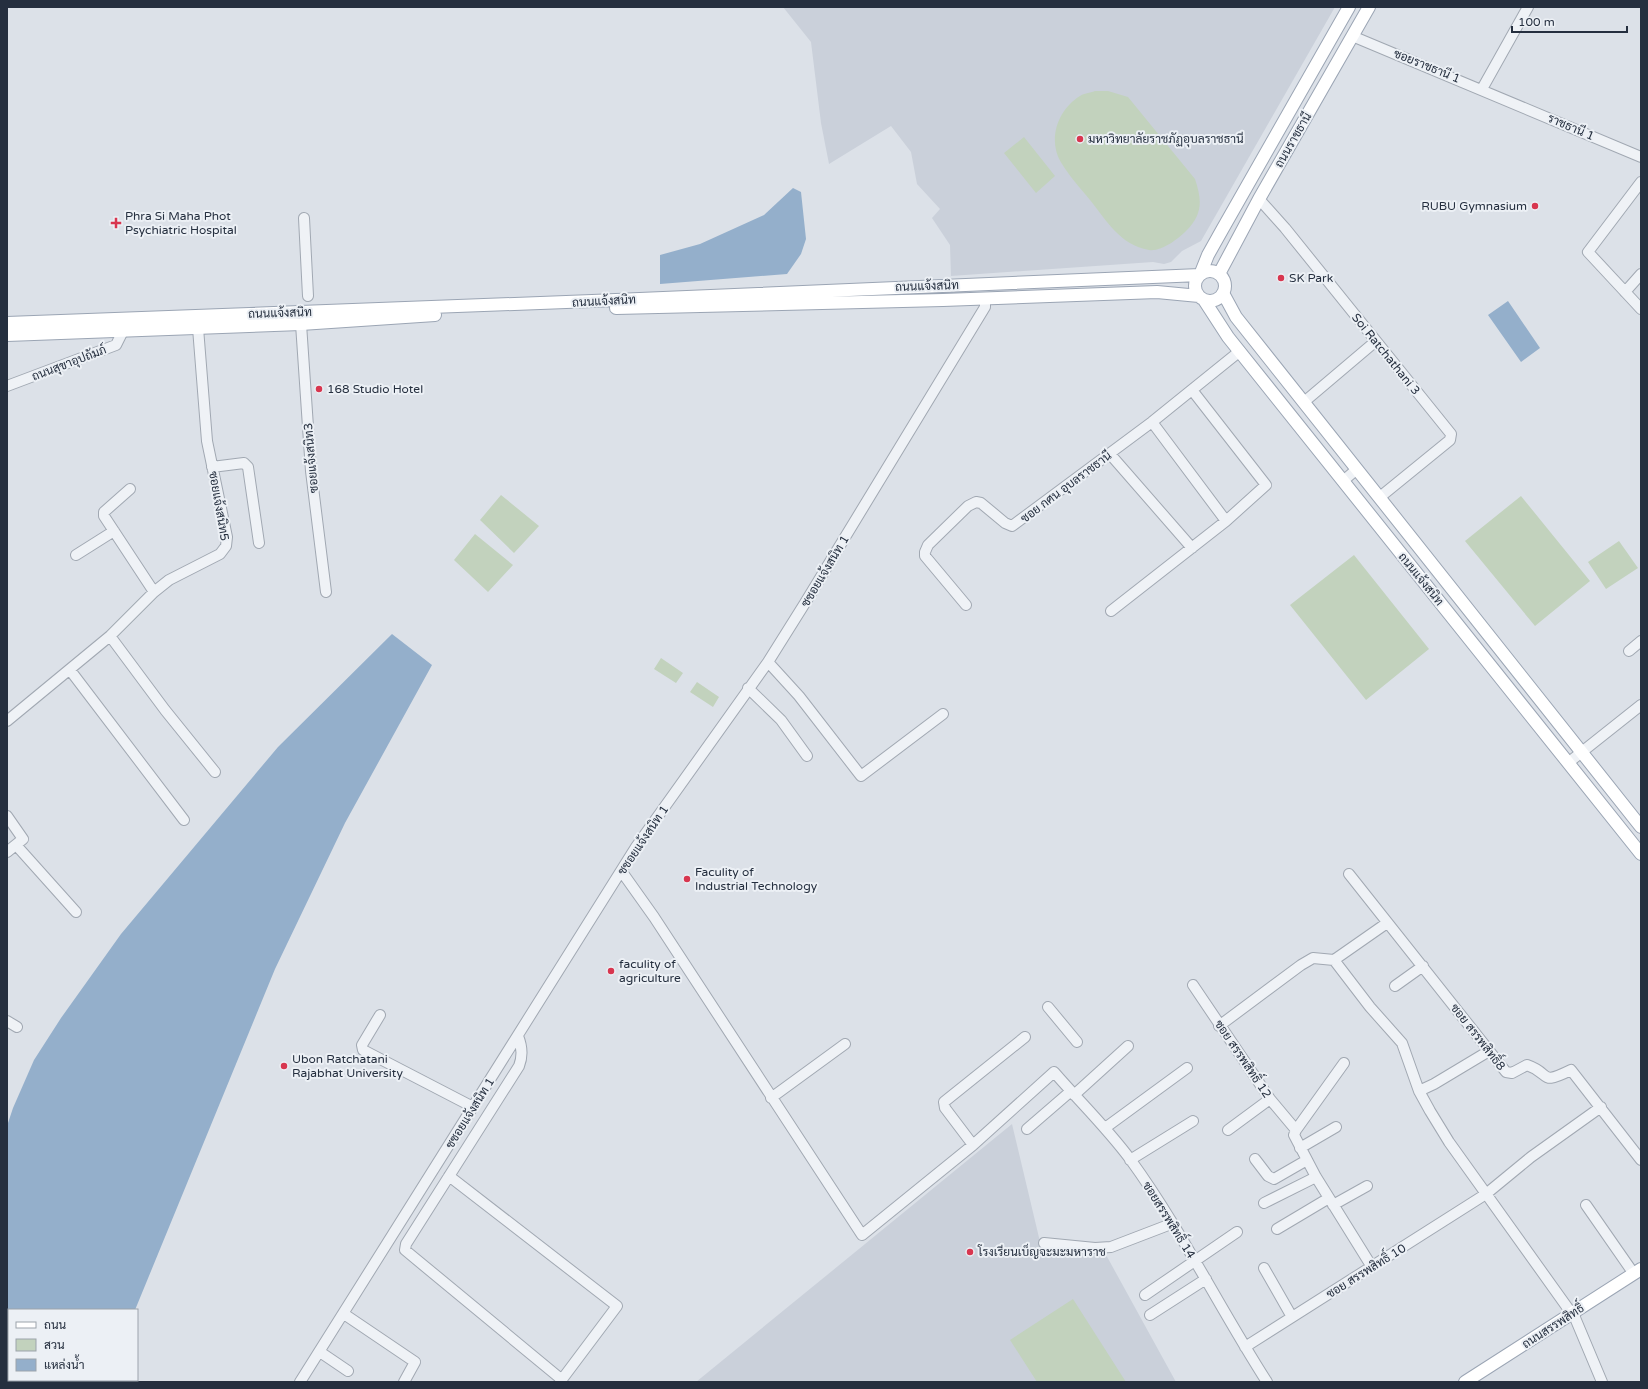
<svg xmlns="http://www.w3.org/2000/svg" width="1648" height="1389" font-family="'Varela Round',Sarabun,sans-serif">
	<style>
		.built { fill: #cad0da }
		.green { fill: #c2d2bd }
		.water { fill: #94afcb }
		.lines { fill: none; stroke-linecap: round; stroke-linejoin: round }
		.minor-casing { stroke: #a1a8b2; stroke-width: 12 }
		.major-casing { stroke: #9ba5b4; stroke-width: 14 }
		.minor { stroke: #eff2f6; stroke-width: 10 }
		.major { stroke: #fff; stroke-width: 12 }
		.poi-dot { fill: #d8364f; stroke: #ecf0f5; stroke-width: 1.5 }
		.labels { text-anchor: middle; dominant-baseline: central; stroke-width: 4; stroke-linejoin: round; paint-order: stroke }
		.street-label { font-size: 12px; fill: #252f3f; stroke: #ecf0f5 }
		.poi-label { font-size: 12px; fill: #252f3f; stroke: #ecf0f5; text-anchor: start }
	</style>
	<rect width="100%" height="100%" fill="#dce1e8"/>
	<!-- built -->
	<path class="built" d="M 783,7 L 1335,7 L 1201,241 L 1182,251 L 1171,262 L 1164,264 L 1153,262 L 951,276 L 950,245 L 932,218 L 940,209 L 917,184 L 911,152 L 891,126 L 829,164 L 821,123 L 811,42 Z
		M 1012,1124 L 1041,1246 L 1065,1250 L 1105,1253 L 1176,1382 L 696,1382 Z"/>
	<!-- green -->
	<path class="green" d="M 1095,91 L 1108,91 L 1128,97 L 1195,179 C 1202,200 1203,214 1186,231 C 1178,239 1161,252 1149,250 C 1120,245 1107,221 1090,200 C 1081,189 1070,177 1062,164 C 1047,141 1057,110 1080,96 C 1084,93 1090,93 1095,91 Z
		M 1024,137 L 1055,176 L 1036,193 L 1004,153 Z
		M 501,495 L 539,526 L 514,553 L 480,520 Z
		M 1521,496 L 1590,581 L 1535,626 L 1465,541 Z
		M 475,534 L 513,565 L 488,592 L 454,560 Z
		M 1619,541 L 1638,568 L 1606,589 L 1588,562 Z
		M 1354,555 L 1429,649 L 1366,700 L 1290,605 Z
		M 661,658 L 683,673 L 676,683 L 654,669 Z
		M 697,682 L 719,697 L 713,707 L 690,692 Z
		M 1073,1299 L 1126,1382 L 1037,1382 L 1010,1340 Z"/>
	<!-- water -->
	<path class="water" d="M 793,188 L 801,192 L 806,239 L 801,254 L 787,274 L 660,284 L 660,255 L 700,244 L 764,215 Z
		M 1508,301 L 1540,348 L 1521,362 L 1488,315 Z
		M 392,634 L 432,665 L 345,823 L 275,969 L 135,1310 L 9,1310 L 9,1380 L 107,1380 L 106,1382 L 7,1382 L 7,1126 L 13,1108 L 34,1060 L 61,1018 L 121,934 L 278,747 Z"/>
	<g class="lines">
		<!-- minor casing -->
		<g class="minor-casing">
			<path id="minor" d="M 1352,36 L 1641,157
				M 1482,89 L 1528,7
				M 1641,182 L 1588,252 L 1641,309
				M 1259,199 L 1285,228 L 1451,434 L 1450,440 L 1380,497
				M 304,218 L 308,296
				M 1625,292 L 1641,274
				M 301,324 L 311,471 L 326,592
				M 7,386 L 116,345 L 123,331
				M 1304,402 L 1376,341
				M 1152,422 L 1226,521
				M 1110,454 L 1192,548
				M 212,467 L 244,463 L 248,467 L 259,543
				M 1343,481 L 1357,469
				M 130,489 L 104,512 L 104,516 L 154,592
				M 76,555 L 114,531
				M 966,605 L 925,556 L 925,552 L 928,545 L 968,506 L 976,502 L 981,503 L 1005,523 L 1012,526 L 1152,422 L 1240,351
				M 1111,611 L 1226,521 L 1266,485 L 1192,390
				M 110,636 L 165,710 L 215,772
				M 1629,651 L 1641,641
				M 768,662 L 799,696 L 861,776 L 943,714
				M 70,670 L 184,820
				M 748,688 L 781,720 L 807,756
				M 7,721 L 110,636 L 154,592 L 169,580 L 220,554 L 226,546 L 227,537 L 207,441 L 198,328
				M 1568,763 L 1641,705
				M 7,816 L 23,839 L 7,852
				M 16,845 L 76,912
				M 622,872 L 654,917 L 862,1235 L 973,1145 L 1054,1072 C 1079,1101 1107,1128 1130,1159 C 1181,1229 1220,1309 1267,1382
				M 1349,874 L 1506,1072 L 1512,1073 L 1527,1065 C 1553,1074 1538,1086 1571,1070 L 1641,1160
				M 1334,960 L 1370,1007 L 1402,1043 L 1419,1091 L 1430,1111 L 1449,1142 L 1572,1314
				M 1193,985 L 1270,1099 L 1296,1130
				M 1395,986 L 1423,966
				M 1048,1007 L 1077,1042
				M 380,1015 L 362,1045 L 363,1050 L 473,1107
				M 7,1021 L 17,1027
				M 1219,1026 L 1301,965 L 1313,958 L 1334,960 L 1387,923
				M 518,1036 C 522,1046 523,1056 519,1066 L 406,1244 L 405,1250 L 561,1379
				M 1344,1063 L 1296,1130 L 1294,1135 L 1316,1177 L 1372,1267
				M 1419,1091 L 1434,1084 L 1489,1051
				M 1074,1095 L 1128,1046
				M 771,1098 L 845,1044
				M 1105,1128 L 1187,1068
				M 1027,1129 L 1071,1091
				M 1228,1130 L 1270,1099
				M 973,1145 L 945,1108 L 944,1102 L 1025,1037
				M 1300,1148 L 1336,1127
				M 1255,1159 L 1268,1176 L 1274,1179 L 1307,1160
				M 1130,1160 L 1193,1121
				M 449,1176 L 617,1306 L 560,1382
				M 1264,1203 L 1316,1177
				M 1333,1205 L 1367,1186
				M 1586,1205 L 1634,1274
				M 1277,1229 L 1329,1198
				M 1044,1243 L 1095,1248 L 1111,1247 L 1171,1224
				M 1264,1268 L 1292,1317
				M 1145,1295 L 1237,1232
				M 1573,1313 L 1602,1382
				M 344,1314 L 415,1362 L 404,1382
				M 1150,1315 L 1206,1279
				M 1245,1347 L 1486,1194 L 1531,1157 L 1601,1107
				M 320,1352 L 348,1371
				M 300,1382 L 636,847 L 768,662 L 805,603 L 985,307 L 985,299"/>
		</g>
		<!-- major casing -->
		<g class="major-casing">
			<path id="major" d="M1195 286a15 15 0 1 1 30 0a15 15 0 1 1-30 0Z
				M 1219,274 L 1259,199 L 1369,7
				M 1200,275 L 1208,255 L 1222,230 L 1349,7
				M 1223,293 L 1236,317 L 1641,827
				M 1204,300 L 1228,337 L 1641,854
				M 616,308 L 943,300 L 1157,292 L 1199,296
				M 7,323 L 592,301 L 1200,275
				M 7,335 L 301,324 L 435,315
				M 1465,1382 L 1641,1269"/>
		</g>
		<!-- minor -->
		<use href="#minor" class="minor"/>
		<!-- major -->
		<use href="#major" class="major"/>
	</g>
	<!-- markers -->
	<g class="poi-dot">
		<circle cx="1080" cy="139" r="4"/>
		<circle cx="1535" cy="206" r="4"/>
		<path d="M114 217h4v4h4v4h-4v4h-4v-4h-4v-4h4z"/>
		<circle cx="1281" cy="278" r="4"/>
		<circle cx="319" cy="389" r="4"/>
		<circle cx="687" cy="879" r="4"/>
		<circle cx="611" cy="971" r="4"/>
		<circle cx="284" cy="1066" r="4"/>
		<circle cx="970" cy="1252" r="4"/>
	</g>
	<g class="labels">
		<!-- street labels -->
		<g class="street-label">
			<text transform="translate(1427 66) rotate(22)">ซอยราชธานี 1</text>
			<text transform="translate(1571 127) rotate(23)">ราชธานี 1</text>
			<text transform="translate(1293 140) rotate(-60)">ถนนราชธานี</text>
			<text transform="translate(927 286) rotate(-2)">ถนนแจ้งสนิท</text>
			<text transform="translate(604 301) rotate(-3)">ถนนแจ้งสนิท</text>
			<text transform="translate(280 313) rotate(-2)">ถนนแจ้งสนิท</text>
			<text transform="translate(1386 354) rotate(51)">Soi Ratchathani 3</text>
			<text transform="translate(69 363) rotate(-21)">ถนนสุขาอุปถัมภ์</text>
			<text transform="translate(311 458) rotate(-95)">ซอยแจ้งสนิท3</text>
			<text transform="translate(1066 487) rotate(-37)">ซอย กศน อุบลราชธานี</text>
			<text transform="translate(219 506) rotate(80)">ซอยแจ้งสนิท5</text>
			<text transform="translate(825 571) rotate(-59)">ซซอยแจ้งสนิท 1</text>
			<text transform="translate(1421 579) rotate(51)">ถนนแจ้งสนิท</text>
			<text transform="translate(643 840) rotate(-56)">ซซอยแจ้งสนิท 1</text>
			<text transform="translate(1478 1037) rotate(52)">ซอย สรรพสิทธิ์8</text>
			<text transform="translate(1243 1059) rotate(56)">ซอย สรรพสิทธิ์ 12</text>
			<text transform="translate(470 1113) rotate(-58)">ซซอยแจ้งสนิท 1</text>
			<text transform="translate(1169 1220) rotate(58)">ซอยสรรพสิทธิ์ 14</text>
			<text transform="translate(1366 1271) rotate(-32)">ซอย สรรพสิทธิ์ 10</text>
			<text transform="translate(1553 1326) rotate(-33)">ถนนสรรพสิทธิ์</text>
		</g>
		<!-- poi labels -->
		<g class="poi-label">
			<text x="1088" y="139">มหาวิทยาลัยราชภัฏอุบลราชธานี</text>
			<text x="1527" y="206" text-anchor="end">RUBU Gymnasium</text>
			<text x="125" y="216">Phra Si Maha Phot<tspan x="125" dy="14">Psychiatric Hospital</tspan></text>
			<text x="1289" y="278">SK Park</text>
			<text x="327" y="389">168 Studio Hotel</text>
			<text x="695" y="872">Faculity of<tspan x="695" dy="14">Industrial Technology</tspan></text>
			<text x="619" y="964">faculity of<tspan x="619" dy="14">agriculture</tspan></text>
			<text x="292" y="1059">Ubon Ratchatani<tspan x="292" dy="14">Rajabhat University</tspan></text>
			<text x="978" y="1252">โรงเรียนเบ็ญจะมะมหาราช</text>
		</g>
	</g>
	<!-- border -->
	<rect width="1648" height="1389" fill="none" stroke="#252f3f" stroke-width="16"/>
	<!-- legend -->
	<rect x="8" y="1309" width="130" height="72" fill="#ecf0f5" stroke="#9ca3ac"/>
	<rect x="16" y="1322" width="20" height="6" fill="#ffffff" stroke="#9ca3ac"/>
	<text x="44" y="1329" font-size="12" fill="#252f3f">ถนน</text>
	<rect x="16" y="1339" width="20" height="12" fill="#c2d2bd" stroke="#9ca3ac"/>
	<text x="44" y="1349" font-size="12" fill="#252f3f">สวน</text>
	<rect x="16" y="1359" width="20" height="12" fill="#94afcb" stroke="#9ca3ac"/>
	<text x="44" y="1369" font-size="12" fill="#252f3f">แหล่งน้ำ</text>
	<!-- scale -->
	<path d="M1512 26v6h115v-6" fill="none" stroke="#252f3f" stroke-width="2"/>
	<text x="1518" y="26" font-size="12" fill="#252f3f" stroke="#ecf0f5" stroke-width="3" paint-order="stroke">100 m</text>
</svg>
